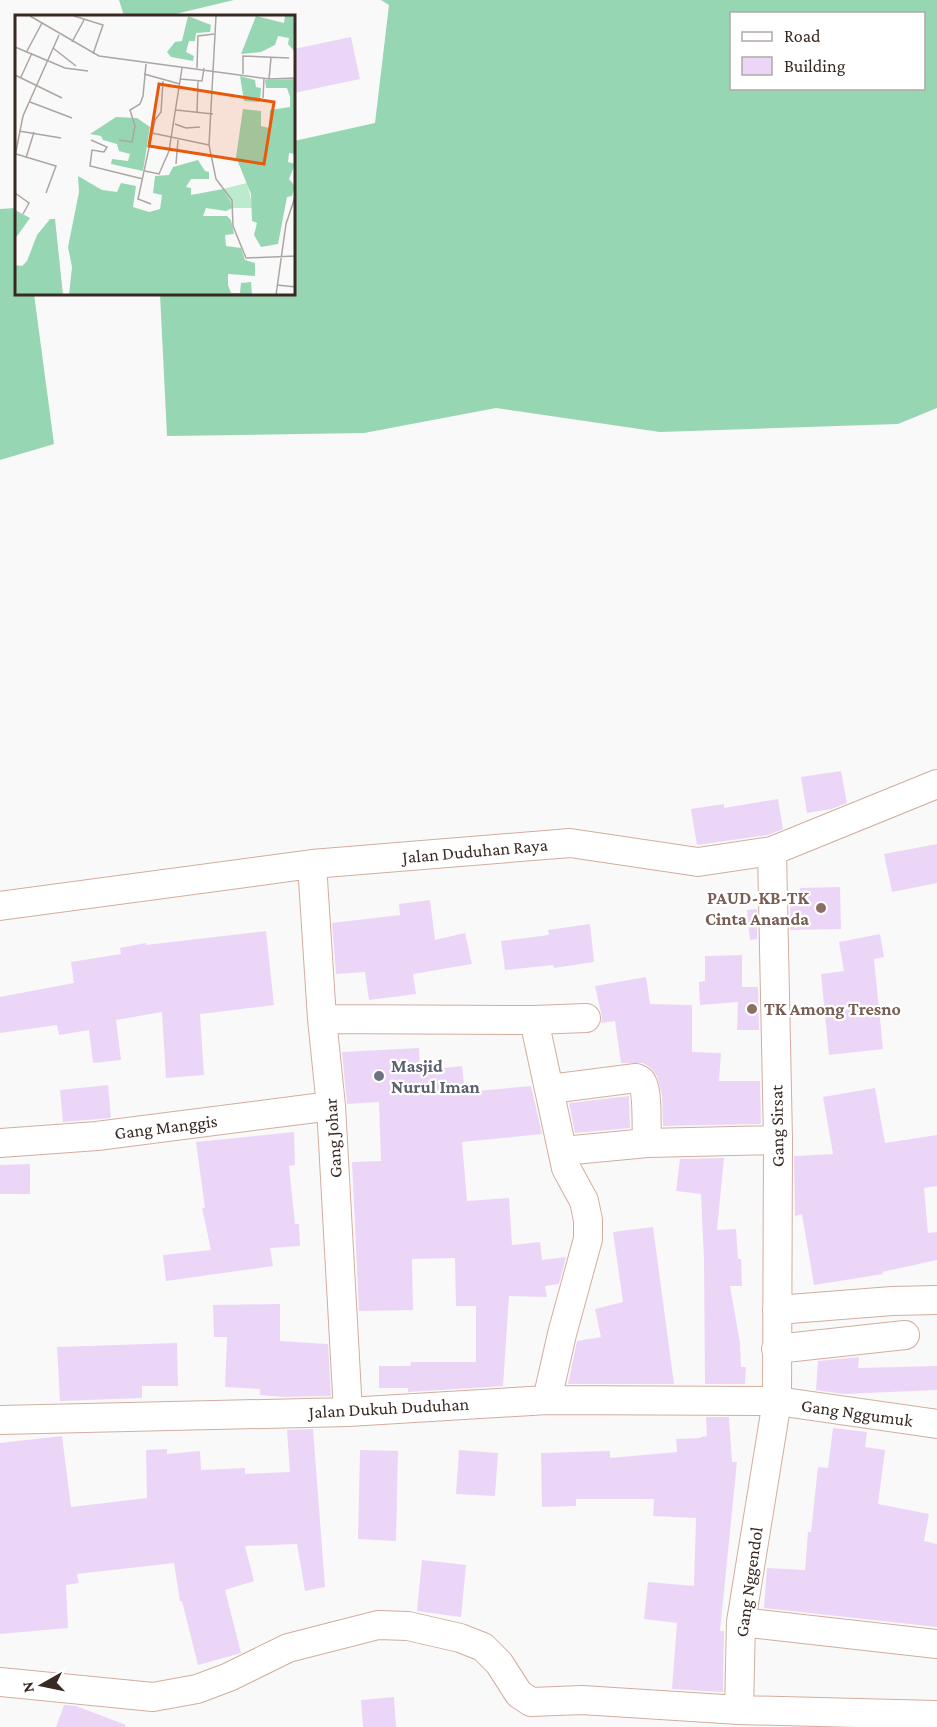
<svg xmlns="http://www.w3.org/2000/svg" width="937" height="1727" font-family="'Crimson Pro',serif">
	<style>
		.forest { fill: #97d6b3; fill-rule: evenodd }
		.building { fill: #ecd6f7 }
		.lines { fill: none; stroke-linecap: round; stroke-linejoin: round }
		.street-casing { stroke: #d3ad9e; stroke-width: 30 }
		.street { stroke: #fff; stroke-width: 28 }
		.education-dot { fill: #8d6e63; stroke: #fff; stroke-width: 2 }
		.worship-dot { fill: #6b7280; stroke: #fff; stroke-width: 2 }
		.labels { text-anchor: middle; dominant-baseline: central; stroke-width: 4.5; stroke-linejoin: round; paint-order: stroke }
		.street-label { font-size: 18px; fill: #382923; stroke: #fff }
		.education-label { font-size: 18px; font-weight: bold; fill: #785e54; stroke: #fff; text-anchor: end }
		.worship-label { font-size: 18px; font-weight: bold; fill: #5b616d; stroke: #fff; text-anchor: start }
		.inset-road { fill: none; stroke: #aca6a3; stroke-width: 1.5 }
		.view { fill: #e8590c; fill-opacity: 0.15; stroke: #e8590c; stroke-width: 3 }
		.inset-edge { fill: none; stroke: #382923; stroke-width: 3 }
	</style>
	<rect width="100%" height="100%" fill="#f9f9f9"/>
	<!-- forest -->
	<path class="forest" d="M 119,0 L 234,0 L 167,16 L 124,16 Z
		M 381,0 L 937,0 L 937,408 L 898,424 L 660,432 L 496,408 L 364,433 L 167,436 L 160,294 L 294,294 L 294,141 L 375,123 L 389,5 ZM 732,14 L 924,14 L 924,88 L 732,88 Z
		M 16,208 L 16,294 L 34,294 L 54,444 L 0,460 L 0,209 Z"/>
	<!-- building -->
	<path class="building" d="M 351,37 L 360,79 L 294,93 L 294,49 Z
		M 841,771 L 847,803 L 831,809 L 807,813 L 801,777 Z
		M 778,799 L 783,829 L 768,835 L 697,845 L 691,809 L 724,804 L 724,808 Z
		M 937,844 L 937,883 L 892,892 L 884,854 Z
		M 840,887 L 841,929 L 790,930 L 790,905 L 800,904 L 800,888 Z
		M 430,900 L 435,940 L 465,933 L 472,964 L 413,974 L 416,994 L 369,1000 L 365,972 L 336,974 L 332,923 L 400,915 L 399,904 Z
		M 757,909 L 757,939 L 750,940 L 747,910 Z
		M 590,924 L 594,962 L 554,968 L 553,965 L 505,970 L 501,941 L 549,935 L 548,930 Z
		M 266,931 L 274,1005 L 200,1014 L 204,1075 L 166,1078 L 162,1012 L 116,1020 L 121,1060 L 93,1063 L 89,1030 L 59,1035 L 57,1025 L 0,1033 L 0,997 L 74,983 L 71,962 L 121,954 L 120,948 L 146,943 L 146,945 Z
		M 880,934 L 884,957 L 874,959 L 883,1049 L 829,1055 L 821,974 L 844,971 L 839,942 Z
		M 742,955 L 742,987 L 758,987 L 759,1030 L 737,1030 L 738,1002 L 700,1005 L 699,982 L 705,981 L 705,956 Z
		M 646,977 L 650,1004 L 692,1005 L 692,1052 L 721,1053 L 719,1081 L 760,1081 L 761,1124 L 663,1126 L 662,1095 L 657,1076 L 651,1068 L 643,1063 L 621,1063 L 615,1021 L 601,1023 L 602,1017 L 595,986 Z
		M 419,1048 L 420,1071 L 462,1066 L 465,1092 L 531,1086 L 542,1134 L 462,1142 L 467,1201 L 509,1198 L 512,1245 L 540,1242 L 542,1260 L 566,1257 L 559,1284 L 545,1286 L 547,1297 L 509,1296 L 503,1386 L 408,1392 L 408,1388 L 379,1388 L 379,1366 L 410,1366 L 411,1362 L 476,1362 L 476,1306 L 456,1306 L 455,1258 L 412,1259 L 413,1310 L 359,1311 L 352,1162 L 381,1161 L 379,1102 L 347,1104 L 342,1052 Z
		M 108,1085 L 111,1118 L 63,1122 L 60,1090 Z
		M 875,1088 L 885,1143 L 937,1135 L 937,1186 L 924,1188 L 928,1233 L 937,1232 L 937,1260 L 882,1272 L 883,1274 L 814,1285 L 802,1214 L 795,1216 L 794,1156 L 833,1154 L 823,1097 Z
		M 629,1096 L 630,1128 L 575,1133 L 569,1103 Z
		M 294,1132 L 295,1165 L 289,1166 L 295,1224 L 299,1224 L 300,1246 L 270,1248 L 273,1266 L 166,1281 L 163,1255 L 211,1250 L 202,1208 L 205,1208 L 196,1142 Z
		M 724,1158 L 717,1230 L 736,1229 L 738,1259 L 741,1259 L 742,1286 L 730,1286 L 740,1343 L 741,1367 L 746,1367 L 745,1384 L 705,1384 L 704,1260 L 701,1194 L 676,1191 L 680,1159 Z
		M 30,1164 L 30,1194 L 0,1194 L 0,1165 Z
		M 653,1227 L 674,1384 L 568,1384 L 577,1341 L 601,1337 L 595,1309 L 623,1302 L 613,1232 Z
		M 280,1304 L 280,1341 L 328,1344 L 331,1396 L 284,1397 L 260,1395 L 260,1389 L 225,1387 L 227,1337 L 214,1337 L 213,1305 Z
		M 177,1343 L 178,1386 L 142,1386 L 142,1398 L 60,1401 L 57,1347 Z
		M 859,1357 L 858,1368 L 937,1366 L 937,1390 L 843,1394 L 816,1390 L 818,1361 Z
		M 706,1417 L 729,1417 L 732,1462 L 737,1462 L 720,1631 L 724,1631 L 723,1692 L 672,1689 L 677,1623 L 644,1619 L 648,1582 L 694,1586 L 696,1518 L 653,1516 L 654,1499 L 576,1499 L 576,1506 L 542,1507 L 541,1453 L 610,1451 L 610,1458 L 677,1452 L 676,1439 L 701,1438 L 701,1437 L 707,1436 Z
		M 833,1428 L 867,1432 L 865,1447 L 885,1450 L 878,1504 L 929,1514 L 924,1541 L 937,1544 L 937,1627 L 764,1608 L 767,1568 L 805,1570 L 808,1532 L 811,1532 L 818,1467 L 828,1468 Z
		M 313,1429 L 325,1587 L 305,1591 L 297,1544 L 245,1546 L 254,1581 L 225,1590 L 241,1653 L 198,1665 L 182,1601 L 180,1601 L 174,1563 L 77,1574 L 79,1583 L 66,1585 L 68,1628 L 0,1634 L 0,1443 L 62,1436 L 71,1507 L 147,1498 L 146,1450 L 167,1449 L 167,1454 L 200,1451 L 201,1470 L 245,1468 L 245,1474 L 290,1472 L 287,1430 Z
		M 360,1450 L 398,1451 L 396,1541 L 358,1539 Z
		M 459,1450 L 498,1453 L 495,1496 L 456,1494 Z
		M 422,1560 L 466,1565 L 461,1617 L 417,1611 Z
		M 394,1697 L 396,1727 L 363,1727 L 361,1700 Z
		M 64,1705 L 76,1706 L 126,1725 L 125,1727 L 56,1727 Z"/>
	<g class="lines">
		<!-- street casing -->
		<g class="street-casing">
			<path id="street" d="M 312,864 L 322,1019 L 331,1106 L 348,1412
				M 0,906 L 312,864 L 570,843 L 698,862 L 772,851 L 937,784
				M 322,1019 L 534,1020 L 586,1018
				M 534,1020 L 566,1168 L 584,1201 L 588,1220 L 588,1239 L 562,1334 L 547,1400
				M 550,1089 L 636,1078 C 640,1080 641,1079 643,1084 C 648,1096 646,1128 647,1143 L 778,1140
				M 0,1143 L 97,1136 L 331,1106
				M 563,1151 L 647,1143
				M 777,1310 L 892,1301 L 937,1300
				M 776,1349 L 905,1335
				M 0,1420 L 348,1412 L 547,1400 L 777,1401 L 937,1424
				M 741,1622 L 937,1644
				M 0,1682 L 153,1697 L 197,1689 L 229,1677 L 288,1648 L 378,1625 L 408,1626 L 460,1638 L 483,1647 L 499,1663 L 519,1694 L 531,1702 L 582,1700 L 739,1710 L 937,1715
				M 739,1710 L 741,1622 L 777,1401 L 778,1140 L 772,851"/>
		</g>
		<!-- street -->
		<use href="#street" class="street"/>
	</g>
	<!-- markers -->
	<g class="education-dot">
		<circle cx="821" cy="908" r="6"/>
		<circle cx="752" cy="1009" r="6"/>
	</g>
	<circle class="worship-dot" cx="379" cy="1076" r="6"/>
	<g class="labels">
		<!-- street labels -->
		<g class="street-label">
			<text transform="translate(475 851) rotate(-5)">Jalan Duduhan Raya</text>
			<text transform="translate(777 1126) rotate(-91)">Gang Sirsat</text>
			<text transform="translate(166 1127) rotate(-7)">Gang Manggis</text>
			<text transform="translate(333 1138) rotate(-94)">Gang Johar</text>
			<text transform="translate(389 1408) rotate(-3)">Jalan Dukuh Duduhan</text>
			<text transform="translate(857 1413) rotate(8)">Gang Nggumuk</text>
			<text transform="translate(749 1582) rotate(-82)">Gang Nggendol</text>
		</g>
		<!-- education labels -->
		<g class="education-label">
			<text x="809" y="898">PAUD-KB-TK<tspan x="809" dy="21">Cinta Ananda</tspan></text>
			<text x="764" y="1009" text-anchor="start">TK Among Tresno</text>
		</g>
		<!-- worship labels -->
		<g class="worship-label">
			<text x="391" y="1066">Masjid<tspan x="391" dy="21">Nurul Iman</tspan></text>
		</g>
	</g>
	<!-- overview -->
	<g transform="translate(15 15)">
		<rect width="280" height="280" fill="#f9f9f9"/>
		<path d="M 232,168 L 238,193 L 217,193 L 208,174 Z" fill="#bceacf"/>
		<path d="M 173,1 L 196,10 L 195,17 L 181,18 L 180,26 L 174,26 L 171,37 L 179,41 L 178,46 L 156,42 L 152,37 L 160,27 L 167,26 ZM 241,1 L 269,8 L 270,1 L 280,1 L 280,37 L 273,29 L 274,23 L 263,21 L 260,30 L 246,37 L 226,39 ZM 225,61 L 240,65 L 241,72 L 246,73 L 245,87 L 229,86 ZM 280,64 L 280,139 L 274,138 L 273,147 L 280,149 L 274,164 L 280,171 L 277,181 L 272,182 L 263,229 L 246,232 L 239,220 L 242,208 L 237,206 L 236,179 L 221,142 L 228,94 L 246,96 L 246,111 L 254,113 L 255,95 L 275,92 L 275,82 L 272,73 L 251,73 L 250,65 ZM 101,102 L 122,103 L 135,112 L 128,156 L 96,149 L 97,144 L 113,146 L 115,139 L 104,136 L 102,129 L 88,125 L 86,121 L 75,119 ZM 183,145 L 190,156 L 194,157 L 194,164 L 176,164 L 171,172 L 176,173 L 176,180 L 208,174 L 215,186 L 217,193 L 211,196 L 191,193 L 188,201 L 212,201 L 216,205 L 219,219 L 210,220 L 211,231 L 226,233 L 230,245 L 240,248 L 240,261 L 213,259 L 213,270 L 216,278 L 225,278 L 226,268 L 236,267 L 237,280 L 54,280 L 57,252 L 53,232 L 64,177 L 63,161 L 87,175 L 102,177 L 106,168 L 121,171 L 118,192 L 134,197 L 145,194 L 147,180 L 138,178 L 140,161 L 154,160 L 158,152 ZM 0,195 L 15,203 L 0,224 ZM 35,204 L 40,204 L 48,280 L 0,280 L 0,250 L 7,251 L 12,246 L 22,220 Z" fill="#97d6b3"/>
		<path class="inset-road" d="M 15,1 L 84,41 L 254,64 L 281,63M 59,1 L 88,10 L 78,39M 201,1 L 194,130 L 201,164 L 217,185 L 218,211 L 231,243 L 281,241M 57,27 L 69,5M 0,32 L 50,53 L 73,56M 38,33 L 61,51M 12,36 L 27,8M 182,53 L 183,21 L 199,19M 129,59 L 165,69M 228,59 L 228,41 L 274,43M 0,60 L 47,83M 6,62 L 17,38M 165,64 L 187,66 L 189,53M 254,64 L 256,43M 248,83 L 249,63M 15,87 L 57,103M 161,95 L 198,99M 182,98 L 183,66M 160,109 L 171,113 L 185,112M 4,116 L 46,123M 137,118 L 194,130M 76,125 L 92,132 L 89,137 L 77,135 L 75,151 L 128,164M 104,125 L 117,127 L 120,111 L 115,95 L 125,89 L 128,81 L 131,49M 1,139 L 41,151 L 31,178M 0,141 L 8,101 L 44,20M 11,143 L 19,117M 161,149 L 163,125M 130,156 L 144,159 L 154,136 L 167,53M 0,178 L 14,188 L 8,199M 136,189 L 123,184 L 140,105 L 146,97 L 148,66M 262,270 L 281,272M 261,280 L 271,209 L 281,179"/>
		<path class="view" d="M 144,69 L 259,87 L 249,149 L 134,131 Z"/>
		<rect width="280" height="280" class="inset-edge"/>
	</g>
	<!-- legend -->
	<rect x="730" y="12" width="195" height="78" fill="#ffffff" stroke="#afa9a7" stroke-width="1.5"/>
	<rect x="742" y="32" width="30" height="9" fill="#ffffff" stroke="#afa9a7" stroke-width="1.5"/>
	<text x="784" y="42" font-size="18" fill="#382923">Road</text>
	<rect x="742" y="57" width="30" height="18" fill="#ecd6f7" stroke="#afa9a7" stroke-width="1.5"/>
	<text x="784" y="72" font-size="18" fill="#382923">Building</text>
	<!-- north arrow -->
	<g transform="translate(42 1685) rotate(261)" stroke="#ffffff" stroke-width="4.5" paint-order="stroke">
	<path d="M0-4.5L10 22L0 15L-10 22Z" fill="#382923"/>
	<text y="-9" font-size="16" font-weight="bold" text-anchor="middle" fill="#382923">N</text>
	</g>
</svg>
